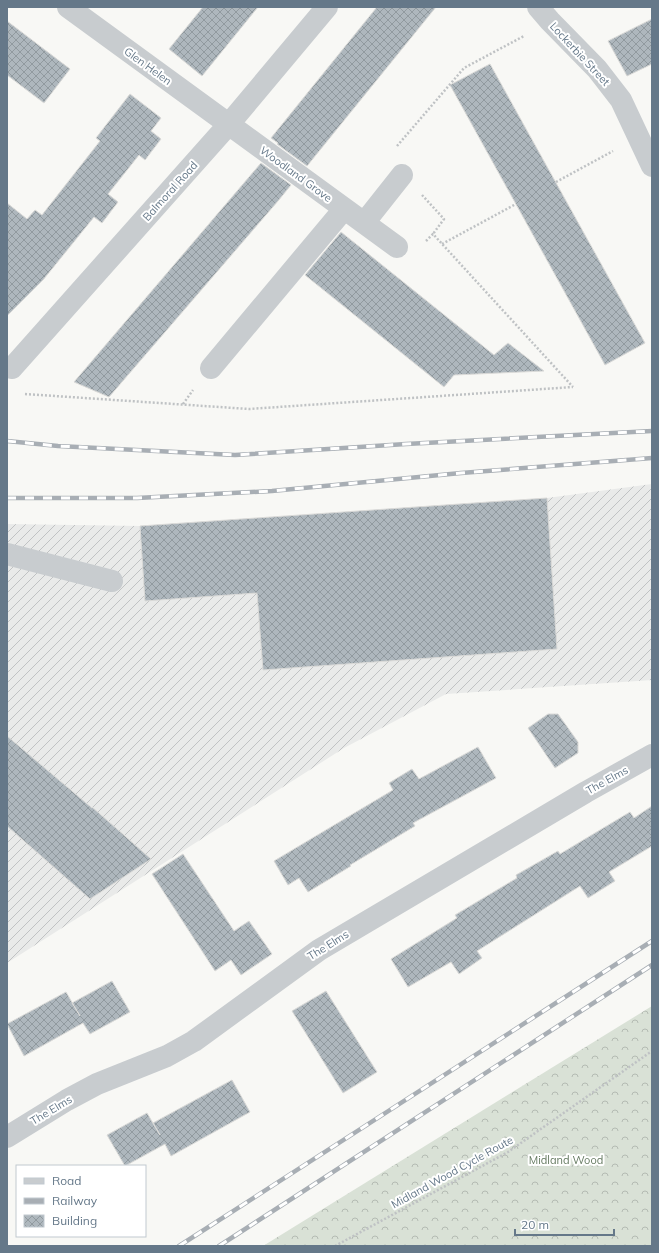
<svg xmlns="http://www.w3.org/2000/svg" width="659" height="1253" font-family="Mulish,sans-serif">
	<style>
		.industrial { fill: url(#industrial-furrows) }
		.forest { fill: url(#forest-crowns) }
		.building { fill: url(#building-cross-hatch); stroke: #dadad8 }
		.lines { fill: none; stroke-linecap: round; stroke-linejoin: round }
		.path { stroke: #bfc2c4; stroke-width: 2.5; stroke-dasharray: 2 2; stroke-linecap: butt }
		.minor { stroke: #c8cccf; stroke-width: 22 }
		.rail-casing { stroke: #a8aeb4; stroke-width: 4.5 }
		.rail { stroke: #fff; stroke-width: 3; stroke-dasharray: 9; stroke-linecap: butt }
		.labels { text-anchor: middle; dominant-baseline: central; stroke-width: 4; stroke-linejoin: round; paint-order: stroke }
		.street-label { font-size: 11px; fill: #657889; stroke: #fff }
		.park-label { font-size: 11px; fill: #657a61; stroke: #fff }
	</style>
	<defs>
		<pattern id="industrial-furrows" width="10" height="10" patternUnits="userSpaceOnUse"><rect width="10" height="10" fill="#e9eae9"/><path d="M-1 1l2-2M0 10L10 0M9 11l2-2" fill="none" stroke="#c0c2c3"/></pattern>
		<pattern id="forest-crowns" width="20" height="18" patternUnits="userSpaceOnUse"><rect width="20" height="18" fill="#d9e1d6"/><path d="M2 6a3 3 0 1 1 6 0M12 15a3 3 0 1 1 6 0" fill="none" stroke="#b4bbb3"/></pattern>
		<pattern id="building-cross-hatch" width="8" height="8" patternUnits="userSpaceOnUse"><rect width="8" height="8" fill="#aeb7bd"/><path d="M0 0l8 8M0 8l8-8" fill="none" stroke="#919a9f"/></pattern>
	</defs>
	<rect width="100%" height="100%" fill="#f8f8f5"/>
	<!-- industrial -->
	<path class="industrial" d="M 652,484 L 652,680 L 446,694 L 344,748 L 7,963 L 7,524 L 140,526 L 547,498 Z"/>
	<!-- forest -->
	<path class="forest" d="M 652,1006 L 652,1246 L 263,1246 Z"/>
	<!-- building -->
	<path class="building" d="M 203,7 L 258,7 L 202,76 L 169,49 Z
		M 377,7 L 436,7 L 307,166 L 277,144 L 278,143 L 271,138 Z
		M 652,19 L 652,64 L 627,76 L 608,41 Z
		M 7,21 L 70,69 L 44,103 L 7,75 Z
		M 490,64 L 645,343 L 605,365 L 450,85 Z
		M 130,94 L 161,118 L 151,131 L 161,139 L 145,160 L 139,155 L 108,194 L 118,202 L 102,223 L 94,217 L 43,280 L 7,316 L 7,203 L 27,219 L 35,210 L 42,215 L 100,141 L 96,138 Z
		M 261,163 L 291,185 L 278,201 L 109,397 L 74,382 Z
		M 341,232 L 494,355 L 508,343 L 544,371 L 454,375 L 444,387 L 305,275 Z
		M 547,498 L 557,649 L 263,670 L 257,593 L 145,601 L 140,526 Z
		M 548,714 L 558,714 L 578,742 L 578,753 L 555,768 L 528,728 Z
		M 7,736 L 92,808 L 92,807 L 151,859 L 90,899 L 7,826 Z
		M 478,747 L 496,778 L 413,823 L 415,826 L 350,865 L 351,866 L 308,892 L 299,878 L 288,885 L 274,861 L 393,790 L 389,783 L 412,769 L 419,779 Z
		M 652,806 L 652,846 L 609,872 L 615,881 L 588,898 L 580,886 L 477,951 L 482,958 L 459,974 L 451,962 L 408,987 L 391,959 L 457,918 L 455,915 L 517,878 L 516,875 L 558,851 L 560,854 L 630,812 L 634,818 Z
		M 183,854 L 234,931 L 249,921 L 272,954 L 241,975 L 231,960 L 215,971 L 152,874 Z
		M 112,981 L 130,1012 L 90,1034 L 83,1023 L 24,1056 L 7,1024 L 66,992 L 80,1016 L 72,1003 Z
		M 326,991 L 377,1072 L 343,1093 L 292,1011 Z
		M 232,1080 L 250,1112 L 171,1156 L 165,1144 L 125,1166 L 107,1135 L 147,1113 L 160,1135 L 153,1123 Z"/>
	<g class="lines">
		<!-- path -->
		<path class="path" d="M 397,146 L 464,68 L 524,36
			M 556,182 L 613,151
			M 422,195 L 444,219 L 433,234
			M 426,241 L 433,234 L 573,387
			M 442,244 L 516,204
			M 25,394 L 249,409 L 573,387
			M 183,404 L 193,390
			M 335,1246 L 508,1152 L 652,1051"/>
		<!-- minor -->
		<path class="minor" d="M 68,7 L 397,247
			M 538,7 L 550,21 L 597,69 L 621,100 L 652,166
			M 364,223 L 402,175
			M 7,367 L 12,368 L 229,124 L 327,7
			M 211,368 L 344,209
			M 7,554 L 112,581
			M 7,1137 L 67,1100 L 97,1084 L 167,1056 L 194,1041 L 319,950 L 586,792 L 652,755"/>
		<!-- rail casing -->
		<g class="rail-casing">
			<path id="rail" d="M 7,441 L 58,446 L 235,455 L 406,444 L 652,431
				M 7,498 L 137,498 L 272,491 L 461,473 L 652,458
				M 179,1246 L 652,941
				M 219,1246 L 652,965"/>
		</g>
		<!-- rail -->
		<use href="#rail" class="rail"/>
	</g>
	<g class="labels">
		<!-- street labels -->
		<g class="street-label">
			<text transform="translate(580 54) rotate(47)">Lockerbie Street</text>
			<text transform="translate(148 66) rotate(36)">Glen Helen</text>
			<text transform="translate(296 174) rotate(36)">Woodland Grove</text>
			<text transform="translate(170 191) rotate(-48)">Balmoral Road</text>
			<text transform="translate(607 780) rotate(-29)">The Elms</text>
			<text transform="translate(328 945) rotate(-32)">The Elms</text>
			<text transform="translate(51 1110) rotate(-31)">The Elms</text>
			<text transform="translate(452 1172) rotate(-29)">Midland Wood Cycle Route</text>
		</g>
		<!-- park labels -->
		<g class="park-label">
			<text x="566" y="1160">Midland Wood</text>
		</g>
	</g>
	<!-- border -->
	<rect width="659" height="1253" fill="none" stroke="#657889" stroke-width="16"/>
	<!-- legend -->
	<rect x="16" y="1165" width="130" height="72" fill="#ffffff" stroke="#c1c9d0"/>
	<rect x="24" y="1178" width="20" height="6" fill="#c8cccf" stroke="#c1c9d0"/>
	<text x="52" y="1185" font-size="12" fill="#657889">Road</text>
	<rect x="24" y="1198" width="20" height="6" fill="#a8aeb4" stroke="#c1c9d0"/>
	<text x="52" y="1205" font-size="12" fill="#657889">Railway</text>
	<rect x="24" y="1215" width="20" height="12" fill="url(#building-cross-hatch)" stroke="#c1c9d0"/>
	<text x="52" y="1225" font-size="12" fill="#657889">Building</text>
	<!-- scale -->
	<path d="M515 1229v6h99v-6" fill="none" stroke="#657889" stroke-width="2"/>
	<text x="521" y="1229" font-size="12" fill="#657889" stroke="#ffffff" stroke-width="3" paint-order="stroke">20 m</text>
</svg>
